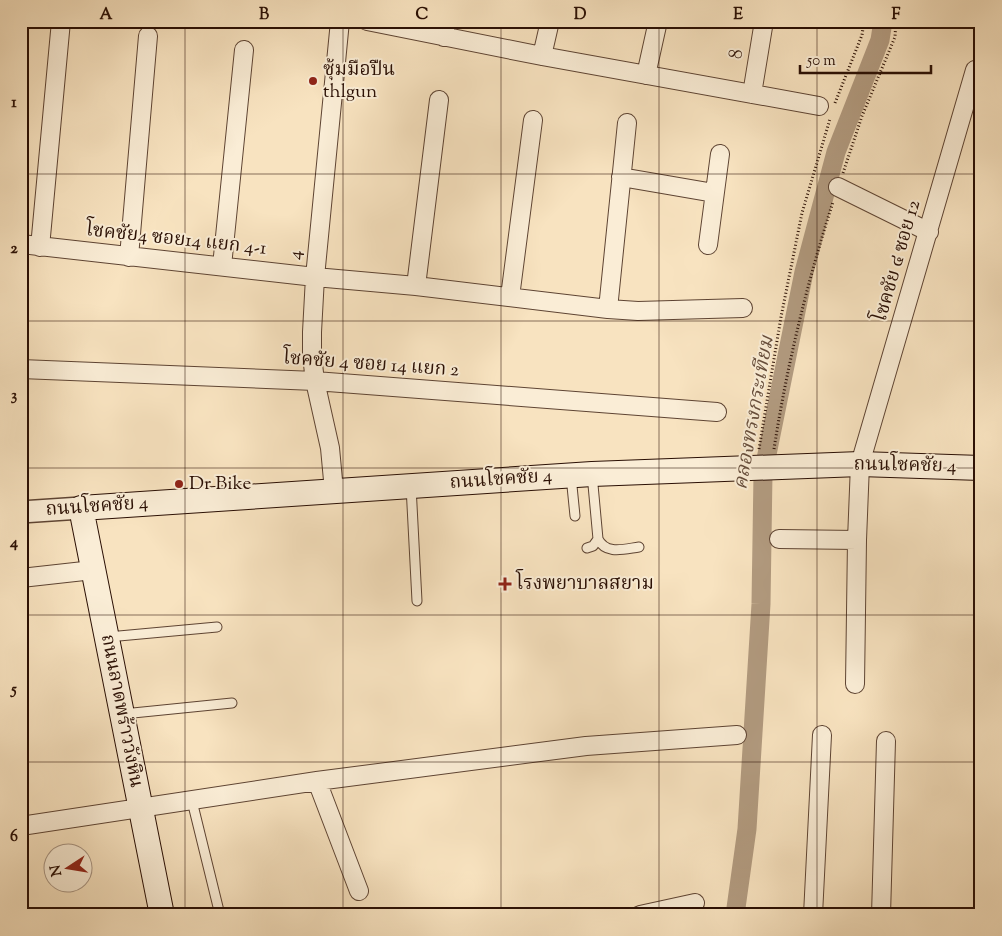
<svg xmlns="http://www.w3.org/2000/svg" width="1002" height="936" font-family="'Sorts Mill Goudy','Noto Serif Thai',serif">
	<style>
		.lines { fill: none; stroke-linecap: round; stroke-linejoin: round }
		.canal { stroke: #b29b80; stroke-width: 19 }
		.service-casing { stroke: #5e4433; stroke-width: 11 }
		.minor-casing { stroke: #5e4433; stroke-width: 20 }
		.tertiary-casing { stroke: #5e4433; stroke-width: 24 }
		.secondary-casing { stroke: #2a0f04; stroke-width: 26 }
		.path { stroke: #2a0f04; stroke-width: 3; stroke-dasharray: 1 2.5; stroke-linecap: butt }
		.service { stroke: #faedd6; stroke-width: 9 }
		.minor { stroke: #faedd6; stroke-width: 18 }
		.tertiary { stroke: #faedd6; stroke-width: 21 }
		.secondary { stroke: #faedd6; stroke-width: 24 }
		.grid { fill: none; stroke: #2a0f04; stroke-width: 1; stroke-opacity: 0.55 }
		.poi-dot { fill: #8f2418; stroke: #faedd6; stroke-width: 2 }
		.labels { text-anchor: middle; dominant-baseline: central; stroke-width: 4; stroke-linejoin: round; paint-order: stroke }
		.street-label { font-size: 19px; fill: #2a0f04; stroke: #faedd6 }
		.poi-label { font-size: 19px; fill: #2a0f04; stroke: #faedd6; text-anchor: start }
		.water-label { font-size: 20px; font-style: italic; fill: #674e3c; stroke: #faedd6 }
		.neatline { fill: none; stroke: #2a0f04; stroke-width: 2 }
		.grid-label { font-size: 16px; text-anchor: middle; font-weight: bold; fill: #2a0f04 }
	</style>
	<rect width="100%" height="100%" fill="#f8e3c0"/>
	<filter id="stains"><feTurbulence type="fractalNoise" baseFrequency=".004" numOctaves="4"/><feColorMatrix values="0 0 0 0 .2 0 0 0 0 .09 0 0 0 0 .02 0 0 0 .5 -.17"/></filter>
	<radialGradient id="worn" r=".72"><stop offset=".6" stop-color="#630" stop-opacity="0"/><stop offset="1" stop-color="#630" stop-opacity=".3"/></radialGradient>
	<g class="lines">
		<!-- canal -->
		<path class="canal" d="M 735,915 L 747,829 L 761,604 L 763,474 L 804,272 L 836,152 L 880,40 L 883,21"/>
		<!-- service casing -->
		<g class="service-casing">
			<path id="service" d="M 592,474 L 598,539 C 606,555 624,549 639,547
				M 571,476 L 575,516
				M 411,486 L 417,601
				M 587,548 L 593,546 L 598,539
				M 108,637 L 217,627
				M 123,714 L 232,703
				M 192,801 L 220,915
				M 86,915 L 90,913"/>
		</g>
		<!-- minor casing -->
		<g class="minor-casing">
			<path id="minor" d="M 367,21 L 542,56 L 819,106
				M 444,37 L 446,21
				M 542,56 L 550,21
				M 646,75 L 658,21
				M 752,94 L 764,21
				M 621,177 L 714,193
				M 838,187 L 929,232
				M 21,244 L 315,277 L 416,286 L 608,309 L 638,311 L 743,308
				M 708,245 L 720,154
				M 40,247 L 61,21
				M 129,257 L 148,36
				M 222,266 L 244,50
				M 416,286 L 439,100
				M 510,297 L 533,120
				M 608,309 L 627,123
				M 21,369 L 315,381 L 717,412
				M 334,491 L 330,448 L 315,381 L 312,356 L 312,332 L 315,277 L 340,21
				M 779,539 L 857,540
				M 21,578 L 93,570
				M 855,684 L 857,540 L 860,464 L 975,70
				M 317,781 L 359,891
				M 21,826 L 317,781 L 586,746 L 737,735
				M 640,915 L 695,903
				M 813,915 L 822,735
				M 881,915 L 886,741"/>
		</g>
		<!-- tertiary casing -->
		<g class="tertiary-casing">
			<path id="tertiary" d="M 21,512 L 81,508"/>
		</g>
		<!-- secondary casing -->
		<g class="secondary-casing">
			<path id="secondary" d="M 162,915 L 81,508 L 592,474 L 860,464 L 981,468"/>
		</g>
		<!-- path -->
		<path class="path" d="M 835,103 L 862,35 L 864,21
			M 843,173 L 862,116 L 895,37 L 896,21
			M 759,449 L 781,317 L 802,213 L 830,119
			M 774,449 C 787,365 807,283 833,202"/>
		<!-- service -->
		<use href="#service" class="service"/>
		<!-- minor -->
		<use href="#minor" class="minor"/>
		<!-- tertiary -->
		<use href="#tertiary" class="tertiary"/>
		<!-- secondary -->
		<use href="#secondary" class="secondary"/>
	</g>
	<!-- grid -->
	<path class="grid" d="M 185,21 L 185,915M 343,21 L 343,915M 501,21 L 501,915M 659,21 L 659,915M 817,21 L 817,915M 21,174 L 981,174M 21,321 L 981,321M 21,468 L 981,468M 21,615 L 981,615M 21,762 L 981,762"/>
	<!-- markers -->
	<g class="poi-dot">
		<circle cx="313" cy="81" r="5"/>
		<circle cx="179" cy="484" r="5"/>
		<path d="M502.5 576.5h5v5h5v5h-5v5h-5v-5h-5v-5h5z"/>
	</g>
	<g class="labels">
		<!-- street labels -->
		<g class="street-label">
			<text transform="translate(737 54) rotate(-81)">8</text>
			<text transform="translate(176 240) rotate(6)">โชคชัย4 ซอย14 แยก 4-1</text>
			<text transform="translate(296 255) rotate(-85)">4</text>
			<text transform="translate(898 261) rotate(-74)">โชคชัย ๔ ซอย 12</text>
			<text transform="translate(371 365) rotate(4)">โชคชัย 4 ซอย 14 แยก 2</text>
			<text transform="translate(905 466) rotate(1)">ถนนโชคชัย 4</text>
			<text transform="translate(501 480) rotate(-4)">ถนนโชคชัย 4</text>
			<text transform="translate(97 507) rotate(-4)">ถนนโชคชัย 4</text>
			<text transform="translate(121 711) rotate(79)">ถนนลาดพร้าววังหิน</text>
		</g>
		<!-- poi labels -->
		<g class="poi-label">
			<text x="323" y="70">ซุ้มมือปืน<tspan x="323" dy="22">thlgun</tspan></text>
			<text x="189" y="484">Dr Bike</text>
			<text x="516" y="584">โรงพยาบาลสยาม</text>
		</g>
		<!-- water labels -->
		<g class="water-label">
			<text transform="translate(755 413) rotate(-80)">คลองทรงกระเทียม</text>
		</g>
	</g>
	<!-- margin -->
	<rect width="1002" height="936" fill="none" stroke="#f8e3c0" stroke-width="55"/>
	<!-- north arrow -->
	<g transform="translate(68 868) rotate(258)"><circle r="24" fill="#faedd6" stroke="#a79482"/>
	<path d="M0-4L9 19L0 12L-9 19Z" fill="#8f2418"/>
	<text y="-8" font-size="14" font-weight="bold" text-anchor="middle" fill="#2a0f04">N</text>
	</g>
	<!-- scale -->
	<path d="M800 65v8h131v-8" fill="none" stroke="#2a0f04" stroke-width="2.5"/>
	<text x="807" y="65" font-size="15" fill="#2a0f04" stroke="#faedd6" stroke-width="4" paint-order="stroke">50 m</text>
	<rect x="28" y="28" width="946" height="880" class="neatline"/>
	<g class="grid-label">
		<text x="106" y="19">A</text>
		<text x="264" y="19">B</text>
		<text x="422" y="19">C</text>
		<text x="580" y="19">D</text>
		<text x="738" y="19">E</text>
		<text x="896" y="19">F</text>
		<text x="14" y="107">1</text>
		<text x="14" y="253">2</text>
		<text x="14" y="400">3</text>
		<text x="14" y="547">4</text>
		<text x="14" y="694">5</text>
		<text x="14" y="841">6</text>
	</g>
	<rect width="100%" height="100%" filter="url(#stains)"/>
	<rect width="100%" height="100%" fill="url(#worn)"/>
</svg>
